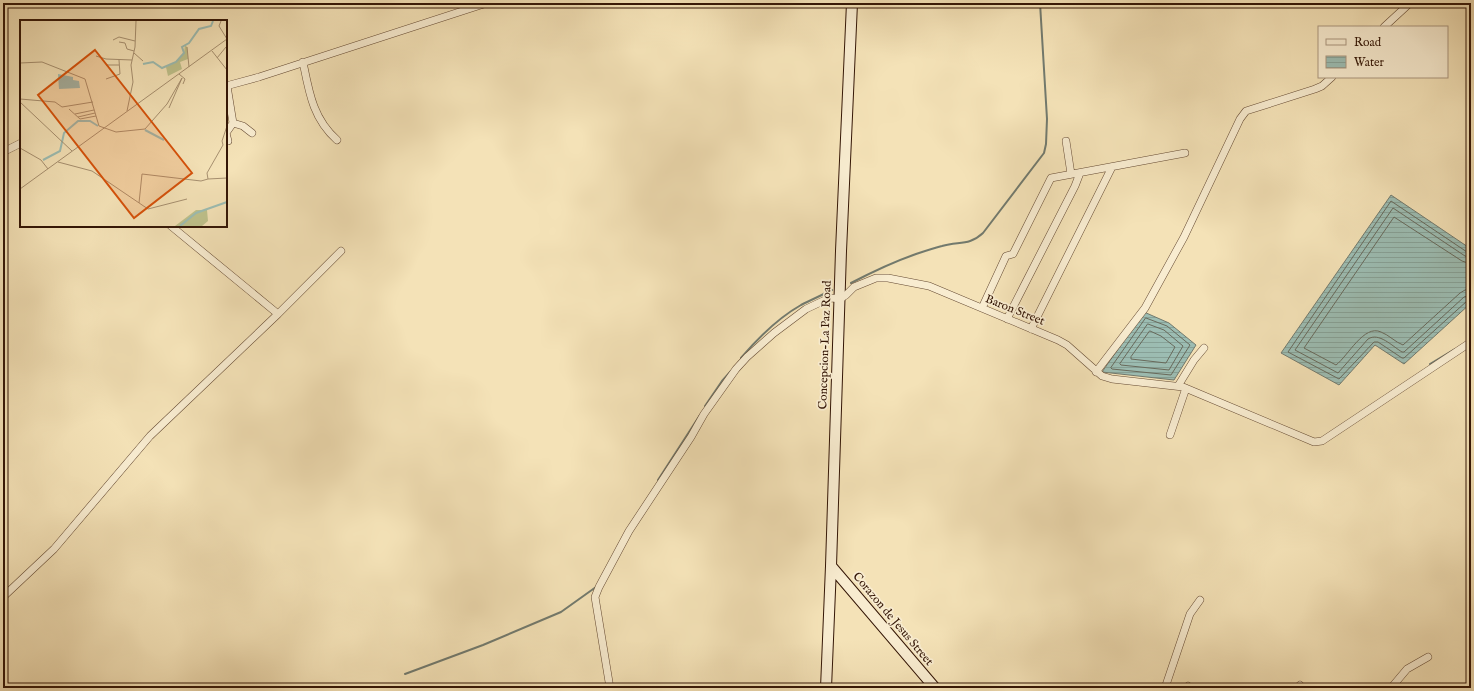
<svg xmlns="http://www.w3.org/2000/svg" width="1474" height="691" font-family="'IM FELL English',serif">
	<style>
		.water { fill: url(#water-rules); stroke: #727a6e }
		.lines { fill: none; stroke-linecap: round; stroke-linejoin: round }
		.shore { stroke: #686a5c; stroke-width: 1 }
		.stream { stroke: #727a6e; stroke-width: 2 }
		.street-casing { stroke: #644932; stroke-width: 8 }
		.secondary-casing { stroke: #341606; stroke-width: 12 }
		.street { stroke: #f8ecd0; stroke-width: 7 }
		.secondary { stroke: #f8ecd0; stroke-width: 10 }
		.labels { text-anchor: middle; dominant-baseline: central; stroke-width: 3.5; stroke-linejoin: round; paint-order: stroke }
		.street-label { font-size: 12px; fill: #341606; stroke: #f8ecd0 }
		.inset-river { fill: none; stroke: #9cbdb3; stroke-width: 2 }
		.inset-road { fill: none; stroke: #a79070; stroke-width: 1 }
		.view { fill: #d6520b; fill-opacity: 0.15; stroke: #d6520b; stroke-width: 2 }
		.inset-edge { fill: none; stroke: #341606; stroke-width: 2 }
	</style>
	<defs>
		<pattern id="water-rules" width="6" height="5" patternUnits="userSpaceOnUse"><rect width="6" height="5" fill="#9cbdb3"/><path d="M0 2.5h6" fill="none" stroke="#87a298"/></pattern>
	</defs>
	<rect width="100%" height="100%" fill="#f4e2b7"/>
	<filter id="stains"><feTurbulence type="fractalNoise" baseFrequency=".005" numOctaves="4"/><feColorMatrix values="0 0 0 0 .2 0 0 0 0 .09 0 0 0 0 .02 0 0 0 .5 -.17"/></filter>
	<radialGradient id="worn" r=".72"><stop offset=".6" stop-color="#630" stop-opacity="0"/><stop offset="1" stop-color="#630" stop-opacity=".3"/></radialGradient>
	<!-- water -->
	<path class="water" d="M 1391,195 L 1471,249 L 1471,303 L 1404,364 L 1375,345 L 1339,385 L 1281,353 Z
		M 1144,312 L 1169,323 L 1196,345 L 1174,380 L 1102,372 Z"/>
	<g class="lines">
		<!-- shore -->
		<path class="shore" d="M 1471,252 L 1467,252 L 1391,201 L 1288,352 L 1339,379 L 1374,342 L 1378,342 L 1402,358 L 1404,358 L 1467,301 L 1471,300
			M 1471,258 L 1465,256 L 1393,208 L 1295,350 L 1338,373 L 1368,339 C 1379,332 1392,346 1402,352 L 1404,352 L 1464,297 L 1471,295
			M 1471,264 L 1462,261 L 1394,217 L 1304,348 L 1336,365 C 1348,356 1364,324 1381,332 C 1389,335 1395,342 1403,345 L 1460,293 L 1465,290 L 1471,289
			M 1146,318 L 1167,326 L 1190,345 L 1171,375 L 1112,369 L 1111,368 Z
			M 1148,324 L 1164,330 L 1183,346 L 1169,370 L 1121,365 L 1120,364 Z
			M 1150,331 L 1161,336 L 1175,347 L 1166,363 L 1131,359 L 1131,357 Z"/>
		<!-- stream -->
		<path class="stream" d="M 851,283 C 872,272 893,262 916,254 C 925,251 934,248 942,246 C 959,241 969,246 983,233 L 1044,153 L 1046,144 L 1047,119 L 1040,3
			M 741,358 C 758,338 778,318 801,305 C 811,300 822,295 832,290
			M 1430,364 L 1455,349
			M 705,406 L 722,381 L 731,371
			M 658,480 L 700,415
			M 405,674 L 483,645 L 561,612 L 596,587"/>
		<!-- street casing -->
		<g class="street-casing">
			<path id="street" d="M 1384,27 L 1410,3
				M 303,62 C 309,92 313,119 337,140
				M 226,86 L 259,77 L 487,3
				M 227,86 L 233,123 L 226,133 L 228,141
				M 233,123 L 243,126 L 252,133
				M 1066,141 L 1071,174
				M 3,152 L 21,143
				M 982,308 L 1006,256 L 1013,254 L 1051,178 L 1185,153
				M 278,314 L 341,251
				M 1007,319 L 1075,186 L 1080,173
				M 1031,329 L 1112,167
				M 1096,372 L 1145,308 L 1184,237 L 1240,119 L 1246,111 L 1315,89 L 1322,86 L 1332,77
				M 1178,386 L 1194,360 L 1204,348
				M 1170,435 L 1186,388
				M 3,597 L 54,549 L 150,436 L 278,314 L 171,226
				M 610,688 L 595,597 L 599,587 L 629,531 L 691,437 L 704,414 L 736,369 L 747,357 L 774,333 L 806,309 L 825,300 L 832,298 L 840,299 L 846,295 L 854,287 L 876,278 L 888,278 L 929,286 L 1058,340 L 1067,345 L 1102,376 L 1112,379 L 1183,387 L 1314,442 L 1322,441 L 1471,342
				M 1165,688 L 1190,614 L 1200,600
				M 1186,688 L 1188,686
				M 1297,688 L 1300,685
				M 1391,688 L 1407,669 L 1428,657"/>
		</g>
		<!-- secondary casing -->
		<g class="secondary-casing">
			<path id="secondary" d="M 831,566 L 935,688
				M 826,688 L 831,566 L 841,251 L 852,3"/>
		</g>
		<!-- street -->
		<use href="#street" class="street"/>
		<!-- secondary -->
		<use href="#secondary" class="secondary"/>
	</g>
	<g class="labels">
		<!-- street labels -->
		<g class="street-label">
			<text transform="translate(1015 310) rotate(22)">Baron Street</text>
			<text transform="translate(825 345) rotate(-88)">Concepcion-La Paz Road</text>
			<text transform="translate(893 619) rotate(50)">Corazon de Jesus Street</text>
		</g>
	</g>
	<!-- overview -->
	<g transform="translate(20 20)">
		<rect width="207" height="207" fill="#f4e2b7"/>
		<path d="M 165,25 L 167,27 L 168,39 L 160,42 L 162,49 L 148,56 L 146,47 L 156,42 L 164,33 ZM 176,190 L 187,190 L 188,201 L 182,206 L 155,206 Z" fill="#bfc28c"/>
		<path d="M 38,54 L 53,57 L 53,60 L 59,61 L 60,68 L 39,69 Z" fill="#9cbdb3"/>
		<path class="inset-river" d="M 123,44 L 133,42 L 142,48 L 156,42 L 164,33 L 162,27 L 169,23 L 179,9 L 191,6 L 193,1M 125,110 L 144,120M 23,140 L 40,131 L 44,113 L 58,101 L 70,101 L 78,106M 160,206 L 176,193 L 207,182"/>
		<path class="inset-road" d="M 201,1 L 199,6 L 207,19M 93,20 L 99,17 L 115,21M 99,22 L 105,23 L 107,29 L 114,31M 167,27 L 169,47M 192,31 L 207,50M 114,33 L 123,41M 76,36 L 86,39 L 112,40M 197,38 L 206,27M 0,43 L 22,42 L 65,59 L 79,106 L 96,112 L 125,109 L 147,84 L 162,58M 86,45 L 99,45M 159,54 L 165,59 L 163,64M 86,59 L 100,54 L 99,40M 0,79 L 35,82 L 42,87 L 73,82M 0,82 L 52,131M 149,88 L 162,58M 49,89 L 60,99 L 76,96M 107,91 L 113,62 L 111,45 L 115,27 L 116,1M 55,94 L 74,90M 58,97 L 75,93M 0,128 L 21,140 L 28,149M 38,142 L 72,151 L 128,189 L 167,179M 188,159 L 207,158M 0,169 L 207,19M 119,183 L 122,154 L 181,161 L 188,159 L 187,153 L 203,125 L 202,121 L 207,106"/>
		<path class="view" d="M 75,30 L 172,153 L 114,198 L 18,75 Z"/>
		<rect width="207" height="207" class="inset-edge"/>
	</g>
	<!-- margin -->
	<rect width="1474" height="691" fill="none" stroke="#f4e2b7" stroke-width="16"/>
	<rect x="4" y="4" width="1466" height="683" fill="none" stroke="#341606" stroke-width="2"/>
	<rect x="8" y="8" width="1458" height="675" fill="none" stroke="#341606"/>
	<!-- legend -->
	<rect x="1318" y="26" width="130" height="52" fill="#f8ecd0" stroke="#aa967f"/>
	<rect x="1326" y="39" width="20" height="6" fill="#f8ecd0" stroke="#aa967f"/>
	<text x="1354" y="46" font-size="12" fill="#341606">Road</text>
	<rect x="1326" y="56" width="20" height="12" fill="url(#water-rules)" stroke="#aa967f"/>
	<text x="1354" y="66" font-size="12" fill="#341606">Water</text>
	<rect width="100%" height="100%" filter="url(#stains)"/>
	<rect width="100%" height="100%" fill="url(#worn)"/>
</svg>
